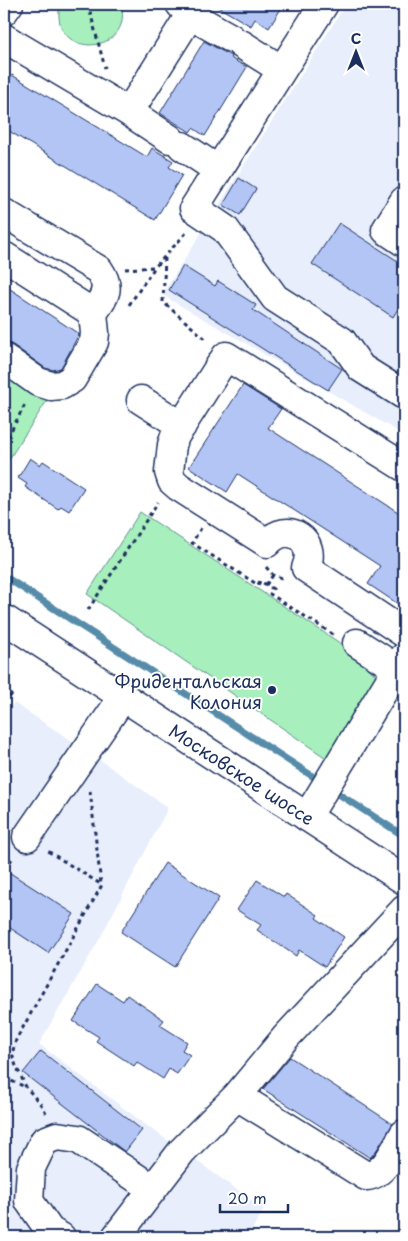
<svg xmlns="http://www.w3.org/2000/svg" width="408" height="1241" font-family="'Playpen Sans',sans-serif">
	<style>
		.built { fill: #e8eefc }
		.green { fill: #a7efbc; stroke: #618f8d }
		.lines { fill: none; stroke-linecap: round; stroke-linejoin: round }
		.stream { stroke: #568caa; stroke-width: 7 }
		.building { fill: #b3c5f5; stroke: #1b2f5e }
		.minor-casing { stroke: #1b2f5e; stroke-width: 31 }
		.major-casing { stroke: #1b2f5e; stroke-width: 31 }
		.path { stroke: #1b2f5e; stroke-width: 3; stroke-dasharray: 4 4; stroke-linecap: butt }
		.minor { stroke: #fff; stroke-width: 28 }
		.major { stroke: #fff; stroke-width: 28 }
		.poi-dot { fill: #1b2f5e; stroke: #fff; stroke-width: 2 }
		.labels { text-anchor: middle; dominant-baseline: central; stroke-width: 4; stroke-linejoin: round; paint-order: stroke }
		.poi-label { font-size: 18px; fill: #1b2f5e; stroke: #fff; text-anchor: end }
		.street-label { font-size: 18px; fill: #1b2f5e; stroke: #fff }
	</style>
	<rect width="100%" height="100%" fill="#fff"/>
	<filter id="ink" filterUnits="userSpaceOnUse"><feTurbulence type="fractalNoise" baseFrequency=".02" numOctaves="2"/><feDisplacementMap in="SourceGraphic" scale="10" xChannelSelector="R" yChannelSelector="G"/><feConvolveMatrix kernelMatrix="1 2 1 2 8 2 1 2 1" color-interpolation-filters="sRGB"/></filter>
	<g filter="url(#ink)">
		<!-- built -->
		<path class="built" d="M 346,4 L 404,4 L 404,435 L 162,295 Z
			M 14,703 L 86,750 L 168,808 L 100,938 L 39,1044 L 146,1125 L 264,1209 L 248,1237 L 4,1237 L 4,716 Z"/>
		<!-- green -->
		<path class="green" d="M 60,4 L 121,4 C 135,56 48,61 60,4 Z
			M 4,370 L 48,399 L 4,467 Z
			M 140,512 L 346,647 L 380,679 L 329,760 L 87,594 Z"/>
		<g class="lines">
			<!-- stream -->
			<path class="stream" d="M 4,576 L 320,781
				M 334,791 L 404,836"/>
		</g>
		<!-- building -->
		<path class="building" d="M 213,4 L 284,4 L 269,28 L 255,19 L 251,26 Z
			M 204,41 L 231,56 L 232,59 L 247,67 L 205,136 L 193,128 L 190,132 L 160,113 Z
			M 12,75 L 147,157 L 152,148 L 173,161 L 169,167 L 182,175 L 155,220 L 4,128 L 4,88 Z
			M 239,178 L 256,189 L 240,215 L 223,205 Z
			M 339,223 L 404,265 L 404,299 L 393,317 L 312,264 Z
			M 183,266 L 215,286 L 218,281 L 256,305 L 253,310 L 342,369 L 328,390 L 169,290 Z
			M 4,285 L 79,334 L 61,368 L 53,370 L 45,368 L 13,345 L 4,343 Z
			M 243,385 L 281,409 L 268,428 L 404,516 L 404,608 L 368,584 L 380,566 L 238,474 L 227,492 L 189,467 Z
			M 30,458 L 40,465 L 43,461 L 84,488 L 69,511 L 61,506 L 58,509 L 25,487 L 27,484 L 18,478 Z
			M 165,863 L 219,898 L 175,967 L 121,932 Z
			M 4,869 L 74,914 L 48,953 L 4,924 Z
			M 257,880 L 284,897 L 286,894 L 318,915 L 316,918 L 344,937 L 325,967 L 299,950 L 296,956 L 257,930 L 261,925 L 237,910 Z
			M 97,984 L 123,1001 L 127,995 L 164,1020 L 160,1025 L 187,1042 L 182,1050 L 190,1055 L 177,1074 L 169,1069 L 163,1079 L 137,1062 L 134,1066 L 96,1041 L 99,1037 L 73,1021 Z
			M 41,1051 L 142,1130 L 125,1152 L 23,1073 Z
			M 290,1057 L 393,1124 L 376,1151 L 370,1158 L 263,1089 Z"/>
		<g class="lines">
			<!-- minor casing -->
			<g class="minor-casing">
				<path id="minor" d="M 324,4 L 194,208 L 225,229 L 275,298 L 342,341 L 361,368 L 404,395
					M 4,11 L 9,4
					M 190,15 L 231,38
					M 4,38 L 129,112 L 170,139
					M 241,44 L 282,70
					M 129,112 L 190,15 L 180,4
					M 182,146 L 218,170
					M 404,201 L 386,230 L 404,242
					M 4,213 L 99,270 C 112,289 104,297 93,313
					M 4,256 L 93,313 L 95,333 L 94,342 L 72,379 L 62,385 L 51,386 L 38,382 L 4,358
					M 141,400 L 182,426
					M 404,467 L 226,356 L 175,436 L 172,445 L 169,472 L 172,481 L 179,487 L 267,543 C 288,520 318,540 306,568 L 404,633
					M 357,643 L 396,668
					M 307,817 L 404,657
					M 27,837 L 123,697
					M 237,1096 L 366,1176 C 385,1175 395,1149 404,1134
					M 61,1237 L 50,1231 L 29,1201 L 31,1168 L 44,1141 L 57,1136 L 78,1139 L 153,1189
					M 116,1237 L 182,1151 L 237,1096 L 286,1037 L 404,910"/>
			</g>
			<!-- major casing -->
			<g class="major-casing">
				<path id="major" d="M 4,619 L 404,880"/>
			</g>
			<!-- path -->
			<path class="path" d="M 88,4 L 105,68
				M 165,258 L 163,302 L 208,341
				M 125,269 L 154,267
				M 129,305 L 155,267 L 187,232
				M 4,444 L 26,403
				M 201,528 L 192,543 L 258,585 L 260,581 L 273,589 L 270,594 L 334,635
				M 266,567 L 273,575 L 285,579
				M 266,585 L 273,575
				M 88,610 L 158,502
				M 4,703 L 12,694
				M 90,791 L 101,884
				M 5,869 L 14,856
				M 4,1078 L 26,1087
				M 46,1113 L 43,1107 L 26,1087 L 16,1066 L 12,1054 L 16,1040 L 102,885 L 46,850"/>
			<!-- minor -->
			<use href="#minor" class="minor"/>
			<!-- major -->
			<use href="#major" class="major"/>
		</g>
	</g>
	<!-- markers -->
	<circle class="poi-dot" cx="272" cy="690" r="5"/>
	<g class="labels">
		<!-- poi labels -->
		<g class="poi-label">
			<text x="262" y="680">Фридентальская<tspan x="262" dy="21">Колония</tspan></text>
		</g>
		<!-- street labels -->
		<g class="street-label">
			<text transform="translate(242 774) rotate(33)">Московское шоссе</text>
		</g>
	</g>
	<!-- margin -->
	<rect width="408" height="1241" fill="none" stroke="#fff" stroke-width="20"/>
	<rect x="10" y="10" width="388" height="1221" fill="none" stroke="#1b2f5e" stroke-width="2" filter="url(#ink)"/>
	<!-- north arrow -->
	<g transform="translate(356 52)" stroke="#ffffff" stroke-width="4" paint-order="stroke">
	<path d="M0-4L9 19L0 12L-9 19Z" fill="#1b2f5e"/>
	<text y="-8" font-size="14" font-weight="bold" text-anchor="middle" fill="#1b2f5e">С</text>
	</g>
	<!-- scale -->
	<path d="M220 1204v8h68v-8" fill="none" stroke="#1b2f5e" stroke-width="2.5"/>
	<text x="228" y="1204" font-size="15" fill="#1b2f5e" stroke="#ffffff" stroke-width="4" paint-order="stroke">20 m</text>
</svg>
